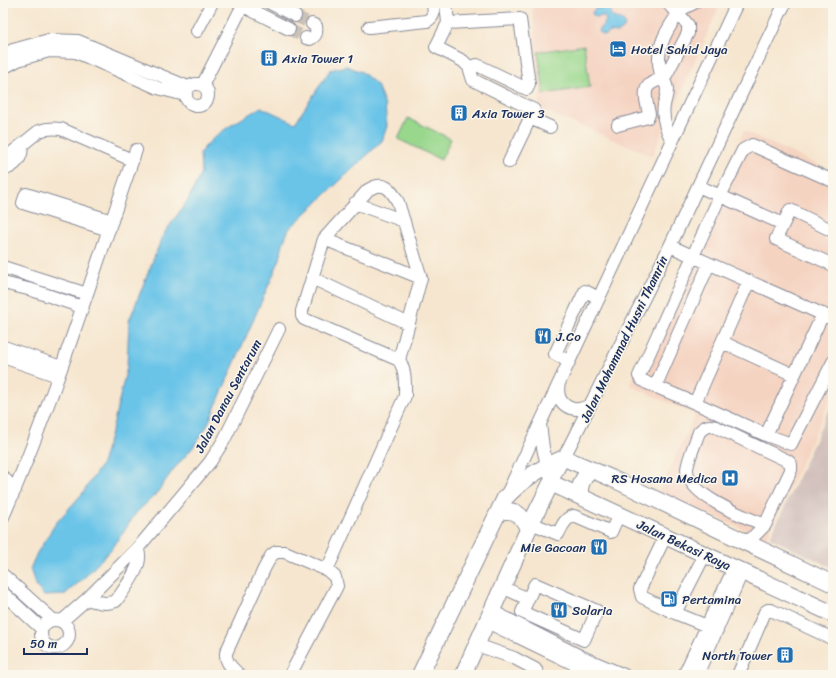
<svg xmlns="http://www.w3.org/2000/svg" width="836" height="678" font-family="Sriracha,sans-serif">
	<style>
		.built { fill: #f5d3c1 }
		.industrial { fill: #d1c0bc }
		.green { fill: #98d78c; stroke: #5a8375 }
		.water { fill: #6bc4e8; stroke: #437aa3 }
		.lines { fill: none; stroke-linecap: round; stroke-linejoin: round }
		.minor-tunnel { stroke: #cac1b8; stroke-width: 12; stroke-dasharray: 12 6; stroke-linecap: butt }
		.minor-casing { stroke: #888a96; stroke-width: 14 }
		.major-casing { stroke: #888a96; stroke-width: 18 }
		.minor { stroke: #fff; stroke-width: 12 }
		.major { stroke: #fff; stroke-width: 16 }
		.labels { text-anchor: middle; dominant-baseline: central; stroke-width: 3; stroke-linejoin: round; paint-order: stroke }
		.poi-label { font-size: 13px; fill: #1b2f5e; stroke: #fbf7ec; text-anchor: start }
		.street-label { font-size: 13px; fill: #1b2f5e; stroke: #fbf7ec }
	</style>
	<rect width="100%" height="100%" fill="#fbf7ec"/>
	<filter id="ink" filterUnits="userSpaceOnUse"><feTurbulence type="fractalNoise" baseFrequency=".025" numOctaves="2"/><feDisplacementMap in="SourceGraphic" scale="8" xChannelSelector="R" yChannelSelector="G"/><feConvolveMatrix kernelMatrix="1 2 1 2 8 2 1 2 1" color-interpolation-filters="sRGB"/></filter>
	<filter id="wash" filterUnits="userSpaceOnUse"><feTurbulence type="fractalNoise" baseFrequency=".012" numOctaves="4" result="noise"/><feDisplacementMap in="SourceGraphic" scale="16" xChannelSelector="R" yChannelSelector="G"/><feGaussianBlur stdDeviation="0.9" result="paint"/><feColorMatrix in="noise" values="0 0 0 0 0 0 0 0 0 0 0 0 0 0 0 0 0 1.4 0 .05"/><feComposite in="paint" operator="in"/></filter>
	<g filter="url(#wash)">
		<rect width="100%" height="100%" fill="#f6e6cf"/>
		<!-- built -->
		<path class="built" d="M 532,3 L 721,3 L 652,156 L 538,108 L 540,91 Z
			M 744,131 L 833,172 L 833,394 L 766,539 L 659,492 L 695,415 L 630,385 Z"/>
		<!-- industrial -->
		<path class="industrial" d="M 833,401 L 833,568 L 770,538 Z"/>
		<!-- green -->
		<path class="green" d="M 584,45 L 590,87 L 544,94 L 538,52 Z
			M 408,118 L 451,139 L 441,160 L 398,139 Z"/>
		<!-- water -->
		<path class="water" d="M 604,3 L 612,3 L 613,8 C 605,17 617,18 623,21 L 625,24 L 624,28 L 617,33 L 610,32 L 606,35 L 602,35 L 599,31 C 600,26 605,25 606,20 L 604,16 L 596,17 L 593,15 L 592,12 L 596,8 L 601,8 Z
			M 346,66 L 362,72 L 377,85 L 385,106 L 387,126 L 382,141 L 289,229 L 283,243 L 280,259 L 207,426 L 194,446 L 173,470 L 156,494 L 136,513 L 114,546 L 83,579 L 64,595 L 44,596 L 36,586 L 30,569 L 37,553 L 56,523 L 82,494 L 102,464 L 113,426 L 127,367 L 129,321 L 163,235 L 188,200 L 201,173 L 200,153 C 215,132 239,121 261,107 L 295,123 L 330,70 Z"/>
	</g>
	<g filter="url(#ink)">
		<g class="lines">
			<!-- minor-tunnel -->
			<path class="minor-tunnel" d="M 295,16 L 312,24
				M 289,29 L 306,38"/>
			<!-- minor casing -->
			<g class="minor-casing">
				<path id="minor" d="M 270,3 L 295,16
					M 446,3 L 448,23
					M 668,3 L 672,8 L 682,9 L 694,3
					M 243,6 L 289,29
					M 369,27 L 427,21 C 435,16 434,11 433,3
					M 197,31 L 212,3
					M 306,38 L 310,39 C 316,36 317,33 316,26 L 312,24
					M 3,56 L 13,50 L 49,40 L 78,41 L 188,87
					M 469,67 L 477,65 L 527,89 L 529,84 L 520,19 L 448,23 L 436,47 L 463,61 L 469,67 L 473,80 L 534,110 L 509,162
					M 3,68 L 18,60 L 49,51 L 76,52 L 158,88 L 185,95
					M186 95a11 11 0 1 1 22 0a11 11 0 1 1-22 0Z
					M 203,84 L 244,3
					M 530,118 L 550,127
					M 618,125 L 648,117 L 649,114 C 645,95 640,83 664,79 L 688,33 L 688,25 L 679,14
					M 672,140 C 666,130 662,118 664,105 C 665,100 667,95 667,90 C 667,83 661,77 660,70 C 655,47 668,27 682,9
					M 3,160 L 39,131 C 47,128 53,128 61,129 L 132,160
					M 3,170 C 15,166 22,159 22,146
					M 833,181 L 752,145 L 743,150 L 720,196 L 639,376 L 642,380 L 647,383 L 695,403 L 766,435 L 791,444 L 833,362
					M 698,186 L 783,224
					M 355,203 L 404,221
					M 109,230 L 23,203 L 26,194 L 112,221
					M 833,231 L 790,210 L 776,239 L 833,265
					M 324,239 L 421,278
					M 670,246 L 833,319
					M 3,267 L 87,294
					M 312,278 L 409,324
					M 3,283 L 32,290 L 82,307
					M 722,342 L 794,375
					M 3,349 L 4,347 L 61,367
					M 3,357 L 58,376
					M 569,361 L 555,354 L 585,291 L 599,298
					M 559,383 C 554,405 574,416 591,404
					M 655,387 L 709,264
					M 695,403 L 749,281
					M 540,424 L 543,448 L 549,474
					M 766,435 L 823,314
					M 3,477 L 15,490
					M 551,483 L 670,246 L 743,90 L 785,3
					M 508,492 L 737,3
					M 3,517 C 55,398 93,273 136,150
					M 531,523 L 558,534 C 562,527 565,517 574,516 L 611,532 L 619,514
					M 665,537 L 640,589 L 642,597 L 675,613 L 717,630
					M 747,543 L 765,525 L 791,470 L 791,464 L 788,461 L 716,427 C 708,425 705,426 699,432 C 696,441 687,462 687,470 C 688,496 745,517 765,525
					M 327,570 L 405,396 C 405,383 406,371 399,360 L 304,319 L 302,316 L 302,311 L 324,239 L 368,190 C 384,180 391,189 398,202 L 421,278 L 399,360
					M 3,575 L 53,620
					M 535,584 L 597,611 L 584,640 L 522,612 Z
					M 502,587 L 528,599
					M 3,593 L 42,629
					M 87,599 C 98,602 106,605 116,601 C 124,589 146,563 137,549
					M 492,611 L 584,658 L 624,675
					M 675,613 L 705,554
					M41 634a14 14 0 1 1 28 0a14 14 0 1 1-28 0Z
					M 62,621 L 87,599 L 137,549 L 210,462 L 224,440 L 279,329
					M 487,622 L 597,675
					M 477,645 L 514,658 L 535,669 L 537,672 L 537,675
					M 239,675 C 233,668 225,663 226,653 L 264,569 L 271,556 L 276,552 L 285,552 L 327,570 L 335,577 L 337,586 L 290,675
					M 684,675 L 734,568
					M 697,675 L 742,572
					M 738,675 L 765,612 L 768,610 L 771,610 L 833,639"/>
			</g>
			<!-- major casing -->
			<g class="major-casing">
				<path id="major" d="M 580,496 C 579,484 583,476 593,470
					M 499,511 C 516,510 521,513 528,529
					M 420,675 L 505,498 C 524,478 539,469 564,458 L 611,478 L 833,584
					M 463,675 L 531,523 L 551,483 L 833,614"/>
			</g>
			<!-- minor -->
			<use href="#minor" class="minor"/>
			<!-- major -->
			<use href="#major" class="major"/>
		</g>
	</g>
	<!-- icons -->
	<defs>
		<g id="hotel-square" transform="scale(0.9)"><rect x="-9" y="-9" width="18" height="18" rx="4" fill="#1f6fb2" stroke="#fbf7ec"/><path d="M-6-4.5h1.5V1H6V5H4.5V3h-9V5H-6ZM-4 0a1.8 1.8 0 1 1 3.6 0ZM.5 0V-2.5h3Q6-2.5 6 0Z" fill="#fff"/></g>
		<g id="building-square" transform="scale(0.9)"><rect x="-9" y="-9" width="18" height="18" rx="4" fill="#1f6fb2" stroke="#fbf7ec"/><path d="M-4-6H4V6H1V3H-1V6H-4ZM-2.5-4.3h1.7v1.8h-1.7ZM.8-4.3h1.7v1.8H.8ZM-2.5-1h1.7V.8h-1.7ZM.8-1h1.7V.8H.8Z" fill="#fff"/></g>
		<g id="restaurant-square" transform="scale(0.9)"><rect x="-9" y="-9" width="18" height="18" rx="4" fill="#1f6fb2" stroke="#fbf7ec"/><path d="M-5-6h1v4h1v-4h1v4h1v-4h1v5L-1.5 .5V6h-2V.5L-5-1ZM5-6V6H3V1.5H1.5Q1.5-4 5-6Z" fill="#fff"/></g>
		<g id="hospital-square" transform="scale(0.9)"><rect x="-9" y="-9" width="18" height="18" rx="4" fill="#1f6fb2" stroke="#fbf7ec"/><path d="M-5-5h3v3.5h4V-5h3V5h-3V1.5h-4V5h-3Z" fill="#fff"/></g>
		<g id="fuel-square" transform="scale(0.9)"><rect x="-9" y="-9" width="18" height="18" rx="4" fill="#1f6fb2" stroke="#fbf7ec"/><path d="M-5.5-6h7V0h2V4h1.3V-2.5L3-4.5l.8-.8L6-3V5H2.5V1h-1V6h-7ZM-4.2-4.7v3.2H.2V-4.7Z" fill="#fff"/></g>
	</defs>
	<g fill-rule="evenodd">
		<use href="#hotel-square" x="618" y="49"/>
		<use href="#building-square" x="269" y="58"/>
		<use href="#building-square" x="459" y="113"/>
		<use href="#restaurant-square" x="543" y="336"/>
		<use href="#hospital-square" x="730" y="478"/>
		<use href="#restaurant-square" x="599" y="547"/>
		<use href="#fuel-square" x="669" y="599"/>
		<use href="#restaurant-square" x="559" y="610"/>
		<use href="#building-square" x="785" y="655"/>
	</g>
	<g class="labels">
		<!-- poi labels -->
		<g class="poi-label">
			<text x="631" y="49">Hotel Sahid Jaya</text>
			<text x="282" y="58">Axia Tower 1</text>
			<text x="472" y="113">Axia Tower 3</text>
			<text x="556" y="336">J.Co</text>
			<text x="717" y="478" text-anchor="end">RS Hosana Medica</text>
			<text x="586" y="547" text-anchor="end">Mie Gacoan</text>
			<text x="682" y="599">Pertamina</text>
			<text x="572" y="610">Solaria</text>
			<text x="772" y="655" text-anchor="end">North Tower</text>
		</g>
		<!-- street labels -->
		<g class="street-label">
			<text transform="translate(624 339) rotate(-64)">Jalan Mohammad Husni Thamrin</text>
			<text transform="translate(228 396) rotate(-62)">Jalan Danau Sentarum</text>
			<text transform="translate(684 545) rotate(25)">Jalan Bekasi Raya</text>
		</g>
	</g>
	<!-- margin -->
	<rect width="836" height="678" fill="none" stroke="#fbf7ec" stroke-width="16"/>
	<!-- scale -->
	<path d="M24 648v6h63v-6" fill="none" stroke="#1b2f5e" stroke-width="2"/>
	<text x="30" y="648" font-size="12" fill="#1b2f5e" stroke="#fbf7ec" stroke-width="3" paint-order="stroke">50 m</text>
</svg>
